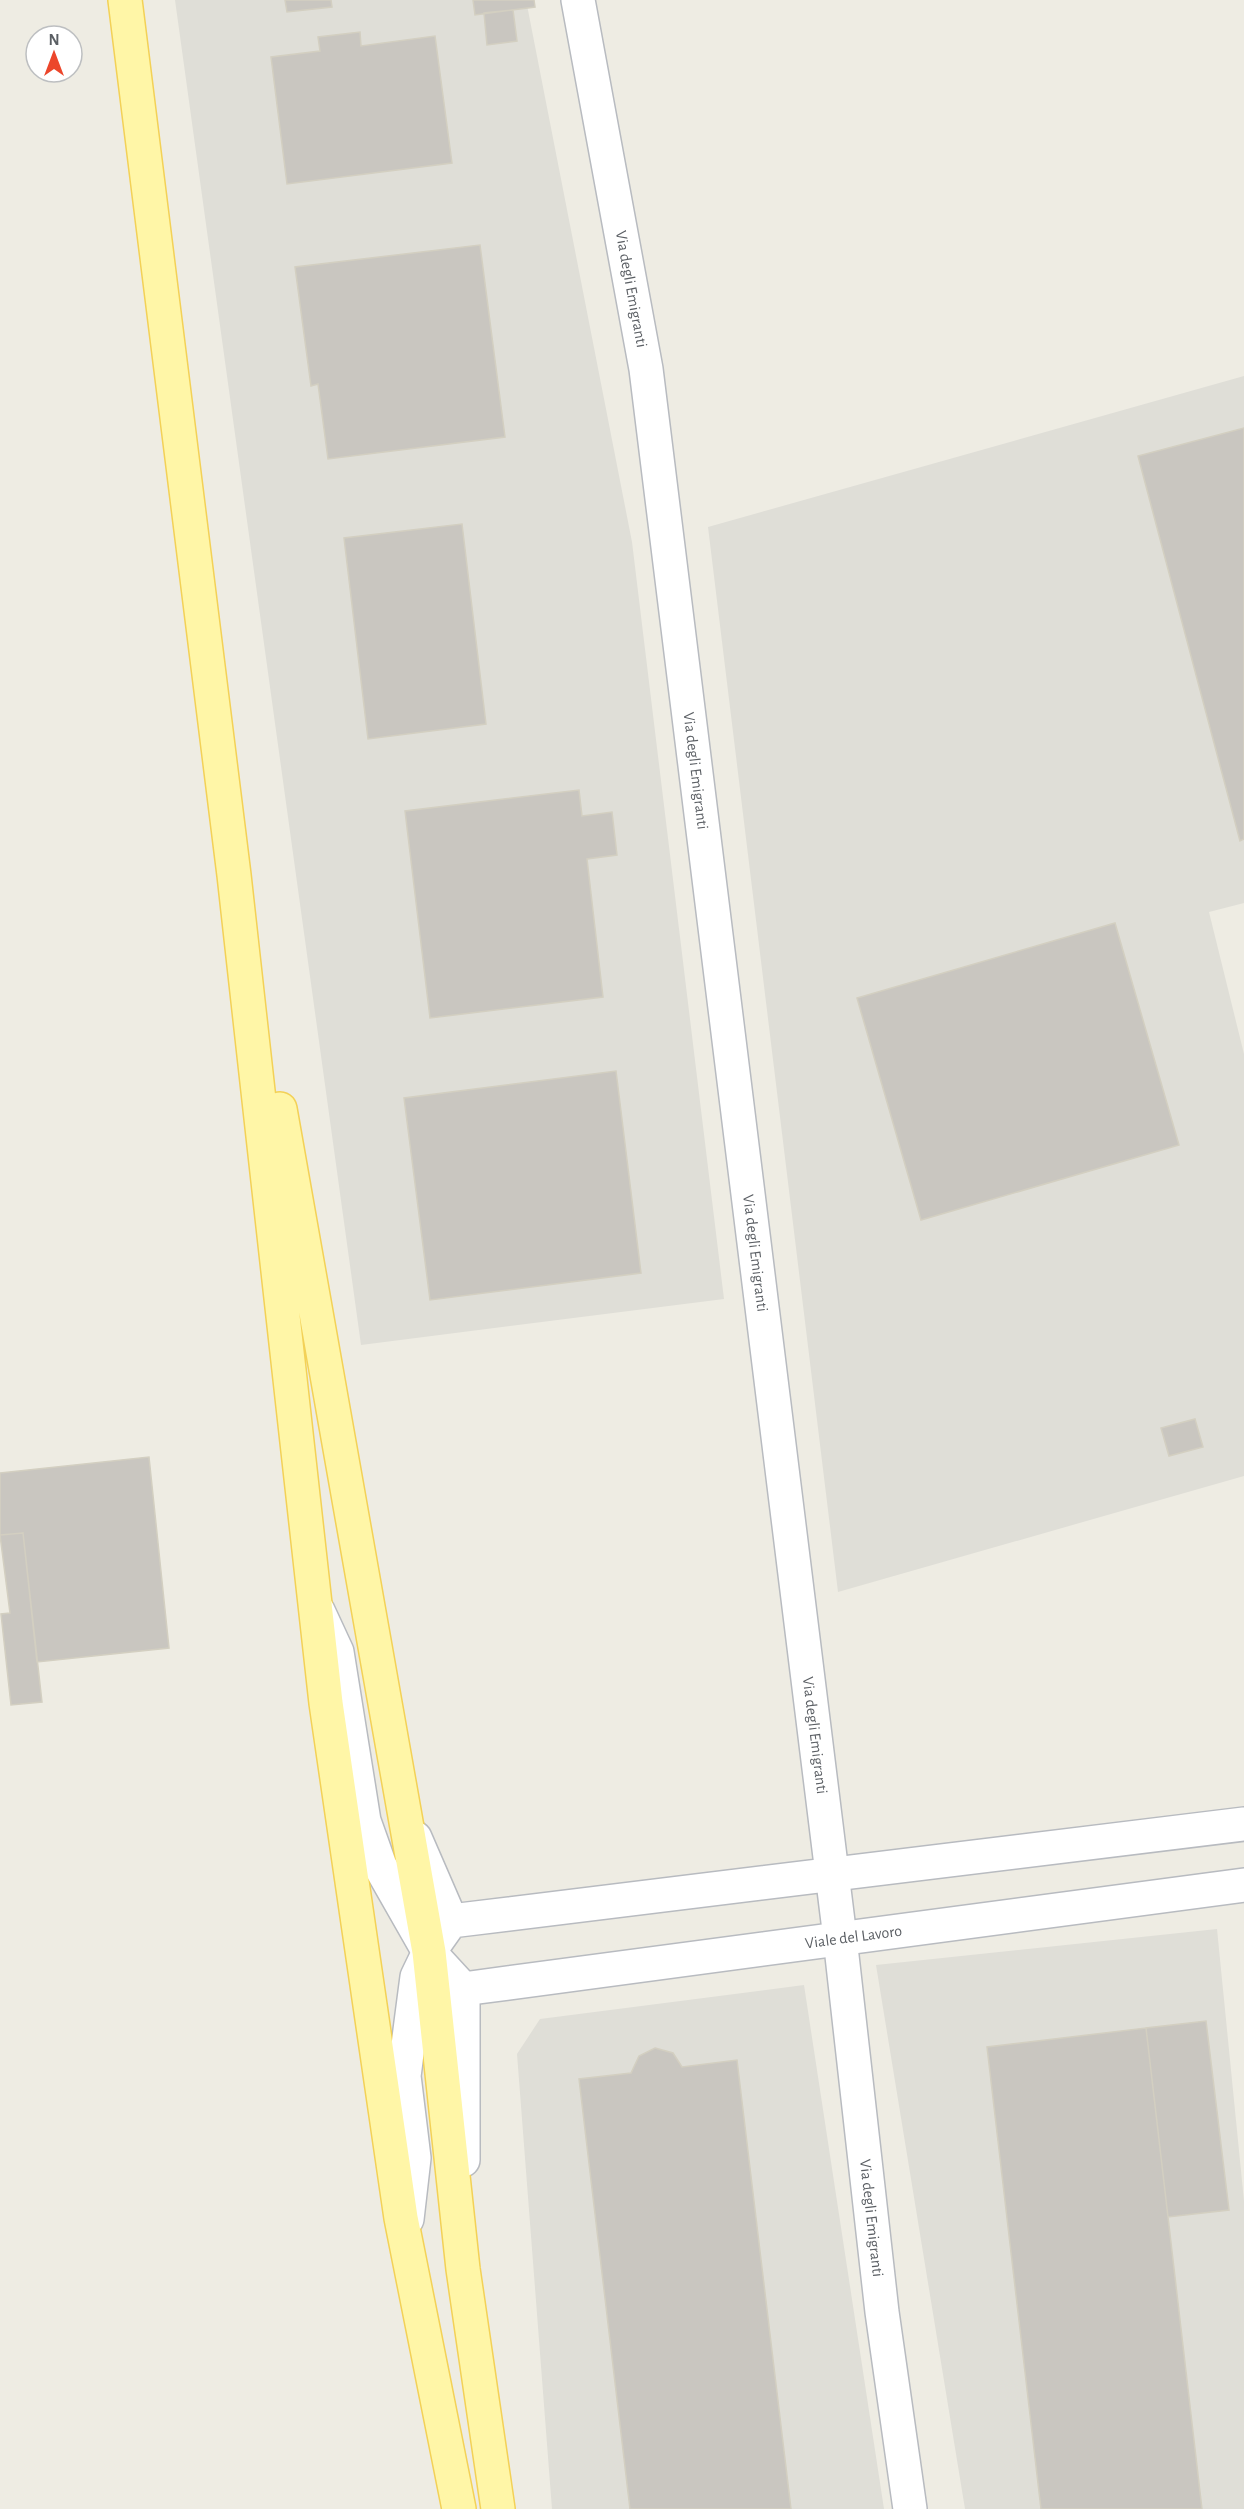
<svg xmlns="http://www.w3.org/2000/svg" width="1244" height="2509" font-family="'Alegreya Sans',sans-serif">
	<style>
		.industrial { fill: #dfded7 }
		.building { fill: #c9c6c0; stroke: #d3cfc1; stroke-width: 1.5 }
		.lines { fill: none; stroke-linecap: round; stroke-linejoin: round }
		.minor-casing { stroke: #b8bbc0; stroke-width: 36 }
		.major-casing { stroke: #f3d157; stroke-width: 36 }
		.minor { stroke: #fff; stroke-width: 33 }
		.major { stroke: #fff6a7; stroke-width: 33 }
		.labels { text-anchor: middle; dominant-baseline: central; stroke-width: 5; stroke-linejoin: round; paint-order: stroke }
		.street-label { font-size: 16px; fill: #5b5f64; stroke: #fff }
	</style>
	<rect width="100%" height="100%" fill="#eeece3"/>
	<!-- industrial -->
	<path class="industrial" d="M 175,0 L 526,0 L 632,542 L 724,1299 L 361,1345 Z
		M 1244,376 L 1244,903 L 1209,912 L 1244,1054 L 1244,1476 L 838,1592 L 708,527 Z
		M 1217,1929 L 1244,2201 L 1244,2509 L 965,2509 L 876,1965 Z
		M 804,1985 L 884,2509 L 552,2509 L 517,2054 L 540,2019 Z"/>
	<!-- building -->
	<path class="building" d="M 285,0 L 331,0 L 332,7 L 287,12 Z
		M 473,0 L 534,0 L 535,7 L 475,15 Z
		M 513,10 L 517,41 L 487,45 L 484,13 Z
		M 360,32 L 361,46 L 435,36 L 452,163 L 287,184 L 271,57 L 320,51 L 318,37 Z
		M 480,245 L 505,437 L 328,459 L 318,384 L 311,386 L 295,267 Z
		M 1244,428 L 1244,839 L 1240,841 L 1138,456 Z
		M 462,524 L 486,724 L 368,739 L 344,538 Z
		M 579,790 L 582,816 L 612,812 L 617,855 L 587,859 L 603,997 L 430,1018 L 405,811 Z
		M 1115,923 L 1179,1145 L 921,1220 L 857,998 Z
		M 616,1071 L 641,1273 L 430,1300 L 404,1098 Z
		M 1195,1419 L 1203,1447 L 1169,1456 L 1161,1428 Z
		M 149,1457 L 169,1648 L 37,1662 L 23,1533 L 0,1535 L 0,1473 Z
		M 23,1533 L 42,1702 L 11,1705 L 1,1614 L 10,1613 L 0,1535 Z
		M 1206,2021 L 1229,2210 L 1168,2217 L 1146,2028 Z
		M 1146,2028 L 1202,2509 L 1041,2509 L 987,2047 Z
		M 655,2048 L 673,2053 L 682,2067 L 737,2060 L 791,2509 L 630,2509 L 579,2079 L 631,2073 L 639,2056 Z"/>
	<g class="lines">
		<!-- minor casing -->
		<g class="minor-casing">
			<g id="minor">
				<path id="s1" d="M 578,0 L 646,369 L 840,1938 L 882,2312 L 910,2509"/>
				<path d="M 318,1611 L 337,1652 L 364,1821 L 380,1866 L 429,1952 L 463,1989 L 463,2160"/>
				<path d="M 415,1838 L 451,1921"/>
				<path id="s2" d="M 463,1989 L 1244,1885"/>
				<path d="M 407,2219 L 414,2158 L 404,2076 L 417,1977 L 429,1952 L 451,1921 L 1244,1824"/>
			</g>
		</g>
		<!-- major casing -->
		<g class="major-casing">
			<path id="major" d="M 125,0 L 234,875 L 326,1703 L 401,2218 L 459,2509
				M 280,1109 L 429,1952 L 463,2269 L 498,2509"/>
		</g>
		<!-- minor -->
		<use href="#minor" class="minor"/>
		<!-- major -->
		<use href="#major" class="major"/>
	</g>
	<g class="labels">
		<!-- street labels -->
		<g class="street-label">
			<text stroke="none"><textPath href="#s1" startOffset="294">Via degli Emigranti</textPath></text>
			<text stroke="none"><textPath href="#s1" startOffset="780">Via degli Emigranti</textPath></text>
			<text stroke="none"><textPath href="#s1" startOffset="1266">Via degli Emigranti</textPath></text>
			<text stroke="none"><textPath href="#s1" startOffset="1752">Via degli Emigranti</textPath></text>
			<text stroke="none"><textPath href="#s2" startOffset="394">Viale del Lavoro</textPath></text>
			<text stroke="none"><textPath href="#s1" startOffset="2238">Via degli Emigranti</textPath></text>
		</g>
	</g>
	<!-- north arrow -->
	<g transform="translate(54 54)"><circle r="28" fill="#ffffff" stroke="#bdbfc1" stroke-width="1.5"/>
	<path d="M0-4.5L10 22L0 15L-10 22Z" fill="#ec462b"/>
	<text y="-9" font-size="16" font-weight="bold" text-anchor="middle" fill="#5b5f64">N</text>
	</g>
</svg>
